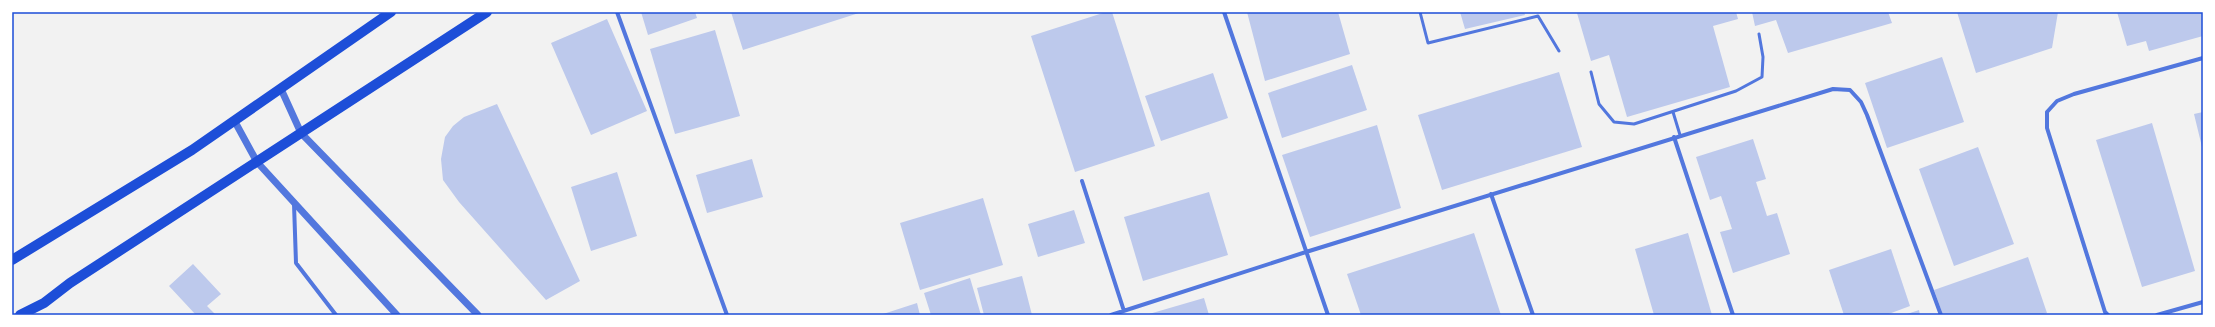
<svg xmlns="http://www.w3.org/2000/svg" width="2215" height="327" font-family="'Playfair Display',serif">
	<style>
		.building { fill: #bdc9ec }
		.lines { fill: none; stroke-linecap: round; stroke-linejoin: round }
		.service { stroke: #5277de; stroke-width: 3 }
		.minor { stroke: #5277de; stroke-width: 4 }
		.tertiary { stroke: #5277de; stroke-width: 7 }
		.primary { stroke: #1d4ed8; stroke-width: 10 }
		.neatline { fill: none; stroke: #1d4ed8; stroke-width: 1.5 }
	</style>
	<rect width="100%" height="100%" fill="#f2f2f2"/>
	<!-- building -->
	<path class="building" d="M 641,12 L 695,12 L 697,18 L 648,35 Z
		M 731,12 L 862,12 L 743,50 Z
		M 1106,12 L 1112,12 L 1155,146 L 1075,172 L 1031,36 Z
		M 1247,12 L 1338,12 L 1350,54 L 1265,81 Z
		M 1460,12 L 1524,12 L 1525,15 L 1465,29 Z
		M 1582,12 L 1736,12 L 1738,19 L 1713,26 L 1730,87 L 1627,117 L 1609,55 L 1591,61 L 1577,13 Z
		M 1752,12 L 1888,12 L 1892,23 L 1788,53 L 1776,20 L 1755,26 Z
		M 1957,12 L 2058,12 L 2052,48 L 1976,73 Z
		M 2117,12 L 2203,12 L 2203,36 L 2149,51 L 2146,41 L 2127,46 Z
		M 607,19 L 647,111 L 591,135 L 551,43 Z
		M 715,30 L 740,116 L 675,134 L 650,49 Z
		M 1942,57 L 1964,122 L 1887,148 L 1865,83 Z
		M 1352,65 L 1367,110 L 1282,138 L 1268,93 Z
		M 1559,72 L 1582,147 L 1442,190 L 1418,115 Z
		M 1213,73 L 1228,118 L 1161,141 L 1145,96 Z
		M 497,104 L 580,281 L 546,300 L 459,202 L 443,180 L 441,159 L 445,137 L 453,126 L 464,117 Z
		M 2203,112 L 2203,147 L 2202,147 L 2194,114 Z
		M 2152,123 L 2195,271 L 2142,287 L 2096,140 Z
		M 1377,125 L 1401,208 L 1310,237 L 1282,155 Z
		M 1753,139 L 1766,179 L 1756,182 L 1767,216 L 1777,213 L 1790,254 L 1733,273 L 1720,232 L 1732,229 L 1721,196 L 1710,200 L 1696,157 Z
		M 1978,147 L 2014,244 L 1954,266 L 1919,169 Z
		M 752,159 L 763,197 L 707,213 L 696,175 Z
		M 617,172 L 637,236 L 591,251 L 571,187 Z
		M 1209,192 L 1228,255 L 1143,281 L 1124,217 Z
		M 983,198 L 1003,265 L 920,290 L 900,223 Z
		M 1074,210 L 1085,243 L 1038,257 L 1028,224 Z
		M 1474,233 L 1501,315 L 1361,315 L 1347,274 Z
		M 1688,233 L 1712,315 L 1654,315 L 1635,249 Z
		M 1891,249 L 1910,306 L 1886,315 L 1844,315 L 1829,270 Z
		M 2028,257 L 2047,313 L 2040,315 L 1943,315 L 1934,290 Z
		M 193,264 L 221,294 L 207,306 L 216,315 L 196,315 L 169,286 Z
		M 1022,276 L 1032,315 L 984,315 L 977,288 Z
		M 970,278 L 981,315 L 931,315 L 924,293 Z
		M 1204,298 L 1209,315 L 1149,315 L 1149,314 Z
		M 917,303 L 920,315 L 880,315 Z
		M 1919,310 L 1920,315 L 1904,315 Z"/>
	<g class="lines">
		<!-- service -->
		<path class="service" d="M 1420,12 L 1428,43 L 1538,16 L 1559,51
			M 1591,72 L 1599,104 L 1614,122 L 1634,124 L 1736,91 L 1762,77 L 1763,57 L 1759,34
			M 1673,112 L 1680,135"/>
		<!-- minor -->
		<path class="minor" d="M 617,12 L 727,315
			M 1224,12 L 1328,315
			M 1674,137 L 1733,315
			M 1082,181 L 1124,311
			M 1491,194 L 1533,315
			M 294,204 L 296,263 L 336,315
			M 1111,315 L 1306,252 L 1833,89 L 1850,90 L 1861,102 L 1867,115 L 1941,315
			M 2108,315 L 2105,312 L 2047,128 L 2047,112 L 2057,101 L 2074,94 L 2203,58
			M 2157,315 L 2203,302"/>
		<!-- tertiary -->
		<path class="tertiary" d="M 281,89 L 301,133 L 478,315
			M 234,120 L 257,162 L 397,315"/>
		<!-- primary -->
		<path class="primary" d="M 12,260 L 192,150 L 391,12
			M 20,315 L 44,303 L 70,283 L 487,12"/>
	</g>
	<!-- border -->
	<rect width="2215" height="327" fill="none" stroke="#ffffff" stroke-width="26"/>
	<rect x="13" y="13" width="2189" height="301" class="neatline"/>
</svg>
